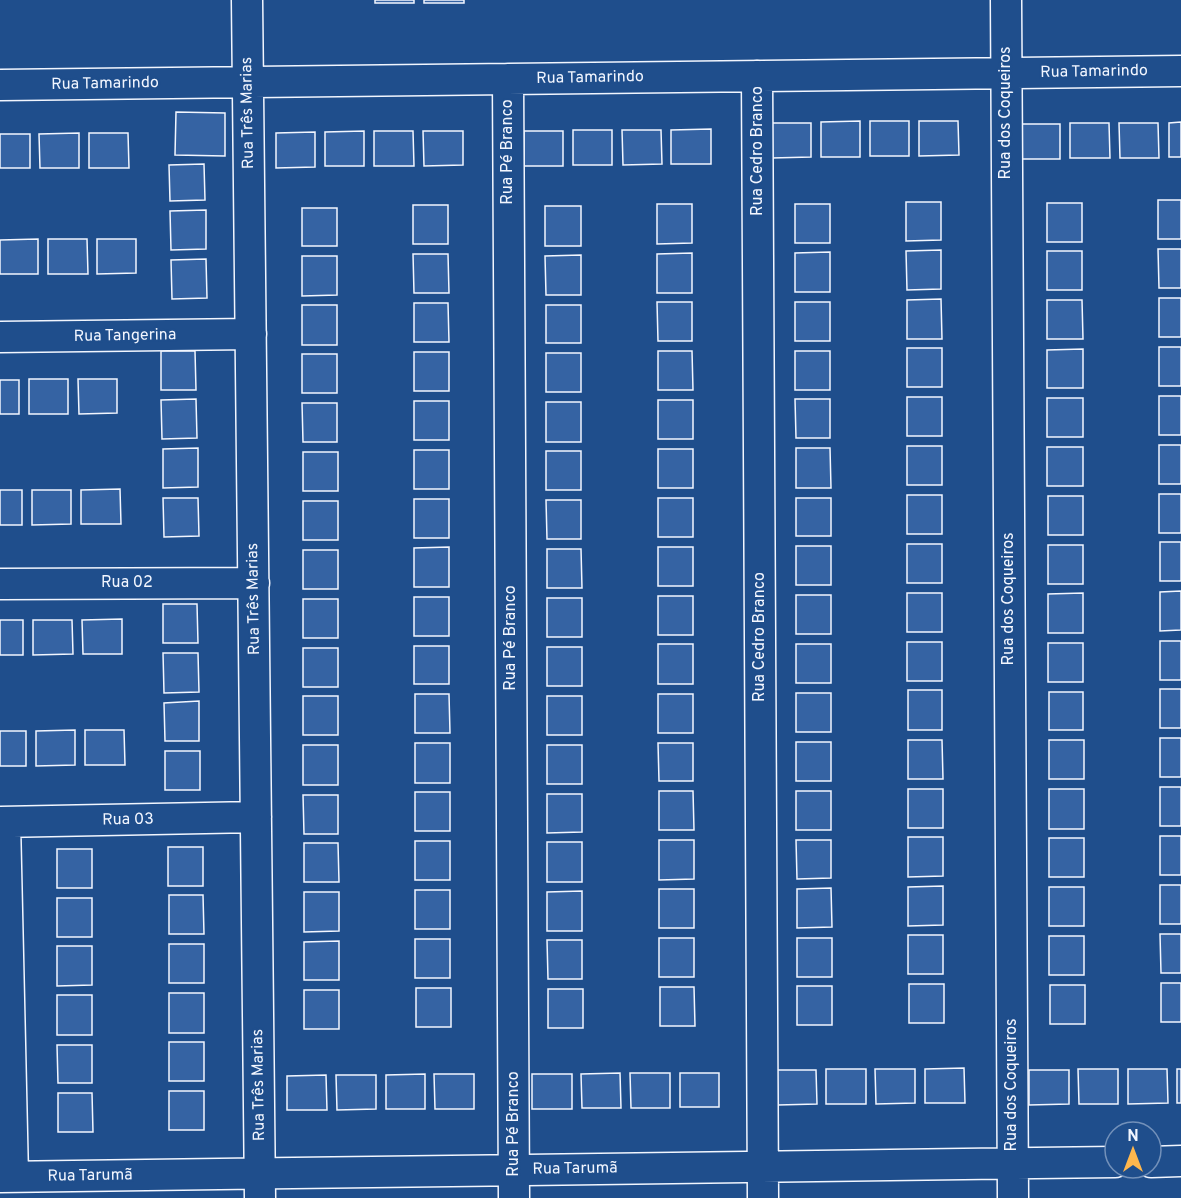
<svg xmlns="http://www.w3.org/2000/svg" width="1181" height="1198" font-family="Overpass,sans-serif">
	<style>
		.building { fill: #3563a3; stroke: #f2f6ff; stroke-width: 1.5 }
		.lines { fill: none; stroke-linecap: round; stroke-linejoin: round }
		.minor-casing { stroke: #f2f6ff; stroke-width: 33 }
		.minor { stroke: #1f4e8c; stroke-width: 30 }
		.labels { text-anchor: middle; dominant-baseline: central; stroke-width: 4.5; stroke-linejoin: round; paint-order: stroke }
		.street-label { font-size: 16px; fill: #f2f6ff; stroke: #1f4e8c }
	</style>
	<rect width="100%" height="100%" fill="#1f4e8c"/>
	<!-- building -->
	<path class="building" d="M 375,0 L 414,0 L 414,3 L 375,3 Z
		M 424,0 L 464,0 L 464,3 L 424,3 Z
		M 176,112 L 225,113 L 225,156 L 175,155 Z
		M 860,121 L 860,157 L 821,157 L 821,122 Z
		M 870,121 L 909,121 L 909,156 L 870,156 Z
		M 919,121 L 958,121 L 959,155 L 919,156 Z
		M 1181,122 L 1181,157 L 1169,157 L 1169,123 Z
		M 771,123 L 811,123 L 811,157 L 772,158 Z
		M 1070,123 L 1109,123 L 1110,158 L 1070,158 Z
		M 1119,123 L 1158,123 L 1159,158 L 1120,158 Z
		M 1021,124 L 1060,124 L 1060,159 L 1021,159 Z
		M 711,129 L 711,164 L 671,164 L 671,130 Z
		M 573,130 L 612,130 L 612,165 L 573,165 Z
		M 622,130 L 661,130 L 662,164 L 623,165 Z
		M 364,131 L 364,166 L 325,166 L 325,132 Z
		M 374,131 L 413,131 L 414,166 L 374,166 Z
		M 423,131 L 463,131 L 463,165 L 424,166 Z
		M 524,131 L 563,131 L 563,166 L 524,166 Z
		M 315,132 L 315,167 L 276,168 L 276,133 Z
		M 79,133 L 79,168 L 40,168 L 39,134 Z
		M 89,133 L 128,133 L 129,168 L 89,168 Z
		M 0,134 L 30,134 L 30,168 L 0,168 Z
		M 204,164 L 205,200 L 170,201 L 169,165 Z
		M 1158,200 L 1181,200 L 1181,239 L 1158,239 Z
		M 906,202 L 941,202 L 941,240 L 906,241 Z
		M 1047,203 L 1082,203 L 1082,242 L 1047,242 Z
		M 657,204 L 692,204 L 692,243 L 657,244 Z
		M 795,204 L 830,204 L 830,243 L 795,243 Z
		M 413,205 L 448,205 L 448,244 L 413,244 Z
		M 545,206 L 581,206 L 581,246 L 545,246 Z
		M 302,208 L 337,208 L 337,246 L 302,246 Z
		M 206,210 L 206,249 L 171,250 L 170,211 Z
		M 38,239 L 38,274 L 0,274 L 0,240 Z
		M 48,239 L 87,239 L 88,274 L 48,274 Z
		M 97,239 L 136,239 L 136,273 L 97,274 Z
		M 1158,249 L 1181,249 L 1181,288 L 1159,288 Z
		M 941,250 L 941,289 L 907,290 L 906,251 Z
		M 1047,251 L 1082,251 L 1082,290 L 1047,290 Z
		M 830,252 L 830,292 L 795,292 L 795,253 Z
		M 692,253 L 692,293 L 657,293 L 657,254 Z
		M 413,254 L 448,254 L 449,293 L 414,293 Z
		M 581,255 L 581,295 L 546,295 L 545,256 Z
		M 302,256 L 337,256 L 337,295 L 302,296 Z
		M 206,259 L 207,298 L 172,299 L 171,260 Z
		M 1159,298 L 1181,298 L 1181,337 L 1159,337 Z
		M 941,299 L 942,339 L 907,339 L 907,300 Z
		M 1047,300 L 1082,300 L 1083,339 L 1047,339 Z
		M 657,302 L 692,302 L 692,341 L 658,341 Z
		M 795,302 L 830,302 L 830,341 L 795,341 Z
		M 414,303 L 448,303 L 449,342 L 414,342 Z
		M 302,305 L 337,305 L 337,345 L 302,345 Z
		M 546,305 L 581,305 L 581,343 L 546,343 Z
		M 1159,347 L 1181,347 L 1181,386 L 1159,386 Z
		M 907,348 L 942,348 L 942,387 L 907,387 Z
		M 1083,349 L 1083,388 L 1047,388 L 1047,350 Z
		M 161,351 L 195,351 L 196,390 L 161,390 Z
		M 658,351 L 692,351 L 693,390 L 658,390 Z
		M 795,351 L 830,351 L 830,390 L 795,390 Z
		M 414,352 L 449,352 L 449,391 L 414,391 Z
		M 546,353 L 581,353 L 581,392 L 546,392 Z
		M 302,354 L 337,354 L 337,393 L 302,393 Z
		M 29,379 L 68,379 L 68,414 L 29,414 Z
		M 78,379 L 117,379 L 117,413 L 79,414 Z
		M 0,380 L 19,380 L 19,414 L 0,414 Z
		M 1159,396 L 1181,396 L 1181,435 L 1159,435 Z
		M 907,397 L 942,397 L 942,436 L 907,436 Z
		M 1047,398 L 1083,398 L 1083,437 L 1047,437 Z
		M 196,399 L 197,438 L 162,439 L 161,400 Z
		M 795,399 L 830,399 L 830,438 L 796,438 Z
		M 658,400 L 693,400 L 693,439 L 658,439 Z
		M 414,401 L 449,401 L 449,440 L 414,440 Z
		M 546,402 L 581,402 L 581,442 L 546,442 Z
		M 302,403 L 337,403 L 337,442 L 303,442 Z
		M 1159,445 L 1181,445 L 1181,484 L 1159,484 Z
		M 907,446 L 942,446 L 942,485 L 907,485 Z
		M 1047,447 L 1083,447 L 1083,486 L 1047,486 Z
		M 198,448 L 198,487 L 163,488 L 163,449 Z
		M 796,448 L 830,448 L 831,488 L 796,488 Z
		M 658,449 L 693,449 L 693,488 L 658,488 Z
		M 414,450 L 449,450 L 449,489 L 414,489 Z
		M 546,451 L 581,451 L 581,490 L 546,490 Z
		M 303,452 L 338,452 L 338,491 L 303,491 Z
		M 120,489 L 121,524 L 81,524 L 81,490 Z
		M 0,490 L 22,490 L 22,525 L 0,525 Z
		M 32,490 L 71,490 L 71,524 L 32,525 Z
		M 1159,494 L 1181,494 L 1181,533 L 1159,533 Z
		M 907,495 L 942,495 L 942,534 L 907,534 Z
		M 1048,496 L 1083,496 L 1083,535 L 1048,535 Z
		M 163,498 L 198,498 L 199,536 L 164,537 Z
		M 658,498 L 693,498 L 693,537 L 658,537 Z
		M 796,498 L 831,498 L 831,536 L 796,536 Z
		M 414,499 L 449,499 L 449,538 L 414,538 Z
		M 546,500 L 581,500 L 581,539 L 547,539 Z
		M 303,501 L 338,501 L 338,540 L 303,540 Z
		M 1160,542 L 1181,542 L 1181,581 L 1160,581 Z
		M 907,544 L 942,544 L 942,583 L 907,583 Z
		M 1048,545 L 1083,545 L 1083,584 L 1048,584 Z
		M 796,546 L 831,546 L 831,585 L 796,585 Z
		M 449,547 L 449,587 L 414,587 L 414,548 Z
		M 658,547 L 693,547 L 693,586 L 658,586 Z
		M 547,549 L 581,549 L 582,588 L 547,588 Z
		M 303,550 L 338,550 L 338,589 L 303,589 Z
		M 1181,591 L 1181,630 L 1160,631 L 1160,592 Z
		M 907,593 L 942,593 L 942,632 L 907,632 Z
		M 1083,593 L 1083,633 L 1048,633 L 1048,594 Z
		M 796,595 L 831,595 L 831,634 L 796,634 Z
		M 658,596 L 693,596 L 693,635 L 658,635 Z
		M 414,597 L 449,597 L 449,636 L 414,636 Z
		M 547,598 L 582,598 L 582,637 L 547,637 Z
		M 303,599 L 338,599 L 338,638 L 303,638 Z
		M 163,604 L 197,604 L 198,643 L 163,643 Z
		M 122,619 L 122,654 L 83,654 L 82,620 Z
		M 0,620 L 23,620 L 23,655 L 0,655 Z
		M 33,620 L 72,620 L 73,654 L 33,655 Z
		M 1160,641 L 1181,641 L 1181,680 L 1160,680 Z
		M 907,642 L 942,642 L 942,681 L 907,681 Z
		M 1048,643 L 1083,643 L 1083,682 L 1048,682 Z
		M 658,644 L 693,644 L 693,684 L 658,684 Z
		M 796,644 L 831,644 L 831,683 L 796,683 Z
		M 414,646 L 449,646 L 449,684 L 414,684 Z
		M 547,647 L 582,647 L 582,686 L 547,686 Z
		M 303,648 L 338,648 L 338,687 L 303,687 Z
		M 163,653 L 198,653 L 199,692 L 164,693 Z
		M 1160,689 L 1181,689 L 1181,728 L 1160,728 Z
		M 908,690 L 942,690 L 942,730 L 908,730 Z
		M 1049,692 L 1083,692 L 1083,730 L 1049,730 Z
		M 796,693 L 831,693 L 831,732 L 796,732 Z
		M 415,694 L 449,694 L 450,733 L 415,733 Z
		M 658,694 L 693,694 L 693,733 L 658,733 Z
		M 303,696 L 338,696 L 338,735 L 303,735 Z
		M 547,696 L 582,696 L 582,735 L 547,735 Z
		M 199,701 L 199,741 L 165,741 L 164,703 Z
		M 75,730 L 75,765 L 36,766 L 36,731 Z
		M 85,730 L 124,730 L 125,765 L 85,765 Z
		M 0,731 L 26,731 L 26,766 L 0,766 Z
		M 1160,738 L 1181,738 L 1181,777 L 1160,777 Z
		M 908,740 L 942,740 L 943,779 L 908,779 Z
		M 1049,740 L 1084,740 L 1084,779 L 1049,779 Z
		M 796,742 L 831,742 L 831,781 L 796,781 Z
		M 415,743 L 450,743 L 450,783 L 415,783 Z
		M 658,743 L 693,743 L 693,781 L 659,781 Z
		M 303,745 L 338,745 L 338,785 L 303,785 Z
		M 547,745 L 582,745 L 582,784 L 547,784 Z
		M 165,751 L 200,751 L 200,790 L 165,790 Z
		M 1160,787 L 1181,787 L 1181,826 L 1160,826 Z
		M 908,789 L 943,789 L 943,828 L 908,828 Z
		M 1049,789 L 1084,789 L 1084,829 L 1049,829 Z
		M 659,791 L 693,791 L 694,830 L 659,830 Z
		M 796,791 L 831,791 L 831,830 L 796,830 Z
		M 415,792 L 450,792 L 450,831 L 415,831 Z
		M 547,794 L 582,794 L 582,832 L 547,833 Z
		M 303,795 L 338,795 L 338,834 L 304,834 Z
		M 1160,836 L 1181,836 L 1181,875 L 1160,875 Z
		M 908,837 L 943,837 L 943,876 L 908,877 Z
		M 1049,838 L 1084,838 L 1084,877 L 1049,877 Z
		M 659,840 L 694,840 L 694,879 L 659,880 Z
		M 796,840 L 831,840 L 831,878 L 797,879 Z
		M 415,841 L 450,841 L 450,880 L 415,880 Z
		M 547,842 L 582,842 L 582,882 L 547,882 Z
		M 304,843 L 338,843 L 339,882 L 304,882 Z
		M 168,847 L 203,847 L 203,886 L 168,886 Z
		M 57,849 L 92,849 L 92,888 L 57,888 Z
		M 1160,885 L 1181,885 L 1181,924 L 1160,924 Z
		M 943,886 L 943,925 L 908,926 L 908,887 Z
		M 1049,887 L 1084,887 L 1084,926 L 1049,926 Z
		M 831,888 L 832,927 L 797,928 L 797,889 Z
		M 659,889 L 694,889 L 694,928 L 659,928 Z
		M 415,890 L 450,890 L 450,929 L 415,929 Z
		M 582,891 L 582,931 L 547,931 L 547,892 Z
		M 304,892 L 339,892 L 339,931 L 304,932 Z
		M 169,895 L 203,895 L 204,934 L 169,934 Z
		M 57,898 L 92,898 L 92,937 L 57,937 Z
		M 1160,934 L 1181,934 L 1181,973 L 1161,973 Z
		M 908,935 L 943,935 L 943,974 L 908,974 Z
		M 1049,936 L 1084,936 L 1084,975 L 1049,975 Z
		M 659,938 L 694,938 L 694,977 L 659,977 Z
		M 797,938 L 832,938 L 832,977 L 797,977 Z
		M 415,939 L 450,939 L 450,978 L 415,978 Z
		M 547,940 L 582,940 L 582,979 L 548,979 Z
		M 339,941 L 339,980 L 304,980 L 304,942 Z
		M 169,944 L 204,944 L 204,983 L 169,983 Z
		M 57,946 L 92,946 L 92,985 L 57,986 Z
		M 1161,983 L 1181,983 L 1181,1022 L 1161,1022 Z
		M 909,984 L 944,984 L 944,1023 L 909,1023 Z
		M 1050,985 L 1085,985 L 1085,1024 L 1050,1024 Z
		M 797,986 L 832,986 L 832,1025 L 797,1025 Z
		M 660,987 L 694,987 L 695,1026 L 660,1026 Z
		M 416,988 L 451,988 L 451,1027 L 416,1027 Z
		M 548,989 L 583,989 L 583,1028 L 548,1028 Z
		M 304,990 L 339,990 L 339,1029 L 304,1029 Z
		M 169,993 L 204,993 L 204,1033 L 169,1033 Z
		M 57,995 L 92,995 L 92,1035 L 57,1035 Z
		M 169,1042 L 204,1042 L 204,1081 L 169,1081 Z
		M 57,1045 L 92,1045 L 92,1083 L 58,1083 Z
		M 964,1068 L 965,1103 L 925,1103 L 925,1069 Z
		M 826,1069 L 866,1069 L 866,1104 L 826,1104 Z
		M 875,1069 L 915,1069 L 915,1103 L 876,1104 Z
		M 1078,1069 L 1118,1069 L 1118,1104 L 1079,1104 Z
		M 1128,1069 L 1167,1069 L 1168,1103 L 1128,1104 Z
		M 1177,1069 L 1181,1069 L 1181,1103 L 1177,1103 Z
		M 777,1070 L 816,1070 L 817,1104 L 778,1105 Z
		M 1029,1070 L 1069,1070 L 1069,1104 L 1029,1105 Z
		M 620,1073 L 621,1108 L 582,1108 L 581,1074 Z
		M 630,1073 L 670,1073 L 670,1108 L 631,1108 Z
		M 680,1073 L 719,1073 L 719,1107 L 680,1107 Z
		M 425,1074 L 425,1109 L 386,1109 L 386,1075 Z
		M 434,1074 L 474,1074 L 474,1109 L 435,1109 Z
		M 532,1074 L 572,1074 L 572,1109 L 532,1109 Z
		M 326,1075 L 327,1110 L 287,1110 L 287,1076 Z
		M 336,1075 L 376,1075 L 376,1109 L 337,1110 Z
		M 169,1091 L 204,1091 L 204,1130 L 169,1130 Z
		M 58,1093 L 92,1093 L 93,1132 L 58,1132 Z"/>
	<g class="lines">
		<!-- minor casing -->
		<g class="minor-casing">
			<path id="minor" d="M 247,0 L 260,1198
				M 1006,0 L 1013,1198
				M 757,76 L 763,1198
				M 508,79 L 514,1198
				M 0,85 L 1181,71
				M 0,337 L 251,334
				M 0,584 L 254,583
				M 0,822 L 256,817
				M 5,822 L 13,1177
				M 1151,1162 L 1181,1161
				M 0,1177 L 1115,1162"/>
		</g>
		<!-- minor -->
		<use href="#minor" class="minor"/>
	</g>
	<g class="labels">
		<!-- street labels -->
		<g class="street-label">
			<text transform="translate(1094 72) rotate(-1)">Rua Tamarindo</text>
			<text transform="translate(590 78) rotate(-1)">Rua Tamarindo</text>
			<text transform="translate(105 84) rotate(-1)">Rua Tamarindo</text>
			<text transform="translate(248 113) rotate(-91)">Rua Três Marias</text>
			<text transform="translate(1006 113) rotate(-90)">Rua dos Coqueiros</text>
			<text transform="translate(758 151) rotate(-90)">Rua Cedro Branco</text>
			<text transform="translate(508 152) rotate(-90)">Rua Pé Branco</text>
			<text transform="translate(125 336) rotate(-1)">Rua Tangerina</text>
			<text x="127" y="583">Rua 02</text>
			<text transform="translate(254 599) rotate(-91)">Rua Três Marias</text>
			<text transform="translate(1009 599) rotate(-90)">Rua dos Coqueiros</text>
			<text transform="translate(760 637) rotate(-90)">Rua Cedro Branco</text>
			<text transform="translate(511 638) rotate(-90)">Rua Pé Branco</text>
			<text transform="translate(128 820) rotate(-1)">Rua 03</text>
			<text transform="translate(259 1085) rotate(-91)">Rua Três Marias</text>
			<text transform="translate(1012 1085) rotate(-90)">Rua dos Coqueiros</text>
			<text transform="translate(514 1124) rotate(-90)">Rua Pé Branco</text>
			<text transform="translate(575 1169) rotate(-1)">Rua Tarumã</text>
			<text transform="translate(90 1176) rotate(-1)">Rua Tarumã</text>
		</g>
	</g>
	<!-- north arrow -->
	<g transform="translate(1133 1150)"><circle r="28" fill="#1f4e8c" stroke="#7391ba" stroke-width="1.5"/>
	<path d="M0-4.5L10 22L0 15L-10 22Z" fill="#ffb74d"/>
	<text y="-9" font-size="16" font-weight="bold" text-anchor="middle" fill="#f2f6ff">N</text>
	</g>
</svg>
